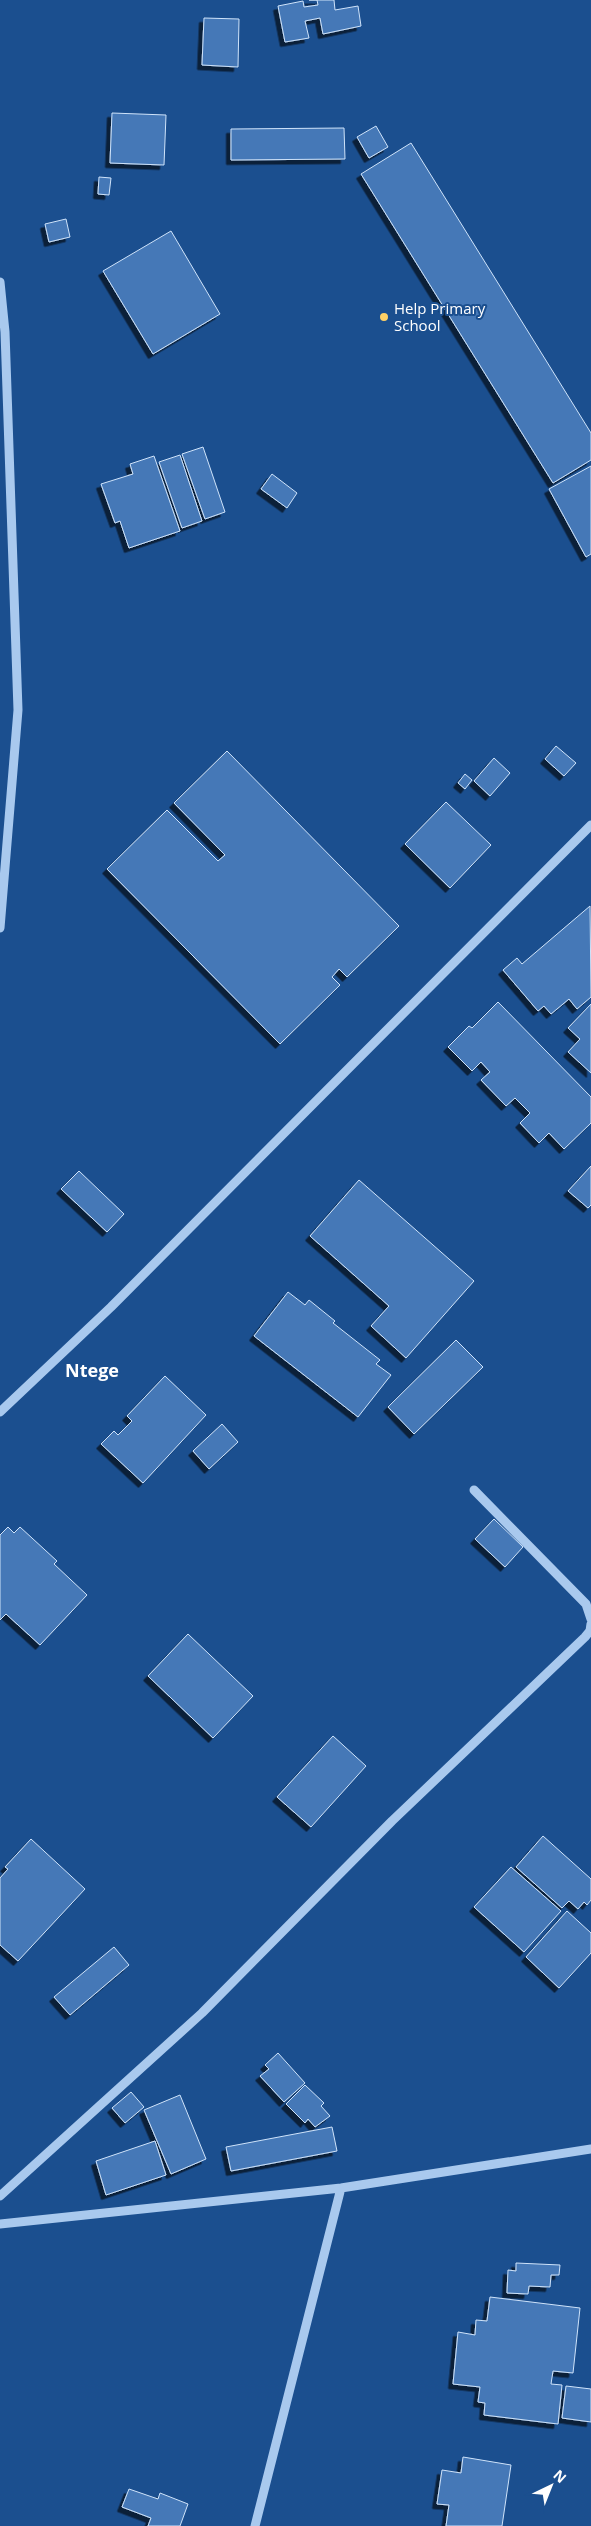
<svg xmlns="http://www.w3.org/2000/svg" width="591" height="2526" font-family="'Open Sans',sans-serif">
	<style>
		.building { fill: #4478b7; stroke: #cfe3fa; filter: url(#shadow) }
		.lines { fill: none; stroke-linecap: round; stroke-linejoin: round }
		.minor { stroke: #a9c9ee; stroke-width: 9 }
		.poi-dot { fill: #ffd166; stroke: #1b4f8f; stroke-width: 2 }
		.labels { text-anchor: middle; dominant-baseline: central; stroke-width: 4; stroke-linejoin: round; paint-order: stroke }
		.poi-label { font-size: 15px; fill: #fff; stroke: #1b4f8f; text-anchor: start }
		.quarter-label { font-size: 18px; font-weight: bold; fill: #fff; stroke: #1b4f8f }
	</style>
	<defs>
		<filter id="shadow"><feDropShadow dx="-4.5" dy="4.5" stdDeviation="0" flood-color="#0009"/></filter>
	</defs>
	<rect width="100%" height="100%" fill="#1b4f8f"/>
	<!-- building -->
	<path class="building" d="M 309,0 L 334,0 L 335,10 L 358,6 L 361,26 L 323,34 L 320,18 L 305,21 L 309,38 L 285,42 L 278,6 L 303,1 L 304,7 L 318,5 L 317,0 Z
		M 204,18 L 239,19 L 238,67 L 202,65 Z
		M 112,113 L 166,115 L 164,165 L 110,163 Z
		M 376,126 L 388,147 L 369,158 L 357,137 Z
		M 344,128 L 345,159 L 231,160 L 231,129 Z
		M 411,143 L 591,433 L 591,460 L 553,483 L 361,174 Z
		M 99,177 L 111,178 L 109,195 L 98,194 Z
		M 66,219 L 70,237 L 49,242 L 45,224 Z
		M 171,231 L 220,314 L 153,354 L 103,271 Z
		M 203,447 L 225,512 L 205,519 L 182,454 Z
		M 180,455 L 202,521 L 182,528 L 159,462 Z
		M 154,456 L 180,531 L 129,548 L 120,521 L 115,523 L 101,484 L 133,474 L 130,464 Z
		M 591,466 L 591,554 L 586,557 L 549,489 Z
		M 272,474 L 297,493 L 287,508 L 261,489 Z
		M 556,746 L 576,763 L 564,776 L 545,759 Z
		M 227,751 L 399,926 L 347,977 L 339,969 L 332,977 L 340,985 L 280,1044 L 107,869 L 167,810 L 218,861 L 225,855 L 174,803 Z
		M 494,758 L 510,773 L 490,796 L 474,781 Z
		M 465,774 L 472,780 L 465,789 L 458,783 Z
		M 446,802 L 491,845 L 450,888 L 405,844 Z
		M 590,906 L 591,997 L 577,1009 L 569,999 L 551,1014 L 544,1006 L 538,1011 L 503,970 L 517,958 L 522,964 Z
		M 498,1002 L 591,1097 L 591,1123 L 564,1149 L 549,1133 L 539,1143 L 520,1123 L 530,1113 L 515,1098 L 506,1106 L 481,1080 L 490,1072 L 481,1062 L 472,1071 L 448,1047 L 469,1026 L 472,1028 Z
		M 591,1004 L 591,1073 L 568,1052 L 580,1039 L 568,1028 Z
		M 591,1166 L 591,1205 L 588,1208 L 568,1191 Z
		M 79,1171 L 124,1214 L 107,1232 L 61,1189 Z
		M 359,1180 L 474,1281 L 406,1358 L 371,1326 L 389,1306 L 310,1236 Z
		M 288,1292 L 305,1305 L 309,1300 L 335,1321 L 333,1323 L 380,1360 L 376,1364 L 391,1375 L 358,1417 L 254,1336 Z
		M 456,1340 L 483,1367 L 414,1434 L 388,1407 Z
		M 165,1376 L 206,1415 L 143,1483 L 101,1444 L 114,1431 L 118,1435 L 132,1421 L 127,1416 Z
		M 222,1424 L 238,1442 L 209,1469 L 193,1451 Z
		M 494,1519 L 523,1547 L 505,1567 L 475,1539 Z
		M 8,1527 L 14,1533 L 20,1527 L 57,1561 L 54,1564 L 87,1595 L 40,1645 L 6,1614 L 0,1620 L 0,1535 Z
		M 188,1634 L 253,1696 L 213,1738 L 148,1676 Z
		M 333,1736 L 366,1766 L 311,1827 L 277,1797 Z
		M 543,1836 L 591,1879 L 591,1900 L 587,1905 L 584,1902 L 578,1909 L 569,1901 L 562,1908 L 516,1867 Z
		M 31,1839 L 85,1889 L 18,1961 L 0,1945 L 0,1878 L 8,1869 L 5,1867 Z
		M 511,1867 L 561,1911 L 524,1952 L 474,1907 Z
		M 567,1911 L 591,1933 L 591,1953 L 559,1988 L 526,1957 Z
		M 114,1947 L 129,1965 L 70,2015 L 54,1997 Z
		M 278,2053 L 305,2083 L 284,2102 L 260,2076 L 269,2069 L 265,2065 Z
		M 305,2085 L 324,2103 L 321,2106 L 330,2116 L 315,2127 L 308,2119 L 305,2123 L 286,2104 Z
		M 131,2092 L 144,2107 L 125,2123 L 112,2108 Z
		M 180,2095 L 206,2159 L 171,2174 L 144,2110 Z
		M 332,2127 L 337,2151 L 231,2171 L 226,2147 Z
		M 155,2141 L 166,2175 L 106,2195 L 96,2161 Z
		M 516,2263 L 560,2265 L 559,2275 L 551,2275 L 550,2287 L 529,2286 L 528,2294 L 507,2293 L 508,2270 L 516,2271 Z
		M 490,2297 L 580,2308 L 573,2373 L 553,2371 L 551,2384 L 562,2385 L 558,2424 L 484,2415 L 485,2403 L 478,2402 L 480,2387 L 453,2384 L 458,2332 L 475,2335 L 476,2320 L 487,2321 Z
		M 566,2386 L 591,2389 L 591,2422 L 562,2418 Z
		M 463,2457 L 511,2465 L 502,2526 L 446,2526 L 449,2505 L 437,2504 L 442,2470 L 461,2473 Z
		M 129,2489 L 158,2499 L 160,2493 L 188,2504 L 180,2526 L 148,2526 L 151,2518 L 122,2507 Z"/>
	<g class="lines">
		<!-- minor -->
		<path class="minor" d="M 0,282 L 5,332 L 18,710 L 0,928
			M 0,1412 L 111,1307 L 591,825
			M 474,1490 L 586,1604 L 591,1619
			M 0,2196 L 202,2013 L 392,1821 L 585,1637 L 590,1631 L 591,1624
			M 0,2224 L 341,2188 L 591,2149
			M 255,2526 L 341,2188"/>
	</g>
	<!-- markers -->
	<circle class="poi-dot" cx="384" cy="317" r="5"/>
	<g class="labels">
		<!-- poi labels -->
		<g class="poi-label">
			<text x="394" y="308">Help Primary<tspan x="394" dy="17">School</tspan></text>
		</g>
		<!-- quarter labels -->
		<g class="quarter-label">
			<text x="92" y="1370">Ntege</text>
		</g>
	</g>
	<!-- north arrow -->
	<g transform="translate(551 2486) rotate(43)" stroke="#1b4f8f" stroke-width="4" paint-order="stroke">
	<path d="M0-4L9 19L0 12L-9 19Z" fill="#ffffff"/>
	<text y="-8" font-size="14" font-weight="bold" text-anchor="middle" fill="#ffffff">N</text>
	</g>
</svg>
